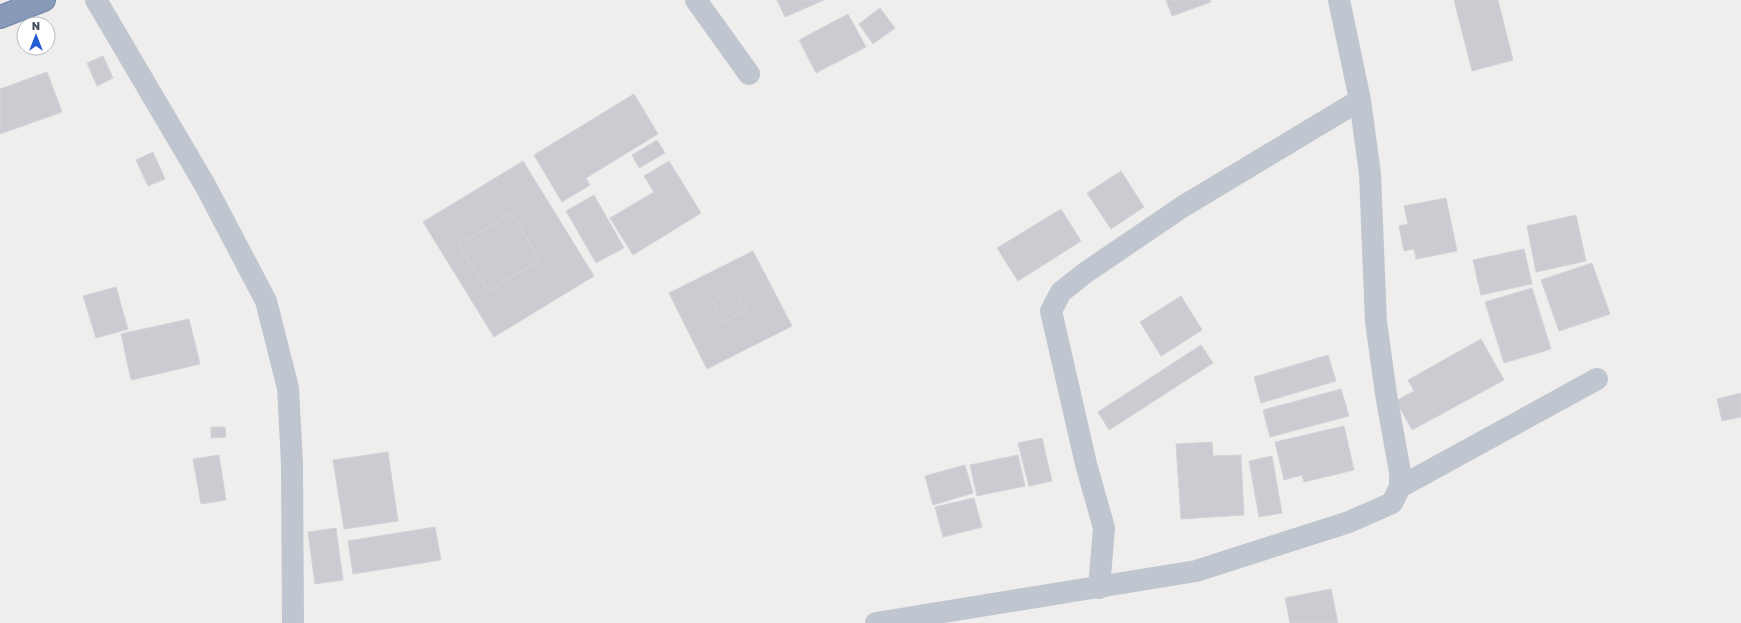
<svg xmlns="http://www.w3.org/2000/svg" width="1741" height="623" font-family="'Golos Text',sans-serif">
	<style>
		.building { fill: #cbccd2; stroke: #d2d3d9; fill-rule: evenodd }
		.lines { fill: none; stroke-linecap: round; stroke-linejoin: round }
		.highway-casing { stroke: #7385a6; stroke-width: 24 }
		.minor { stroke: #bfc6cf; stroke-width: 22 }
		.highway { stroke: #879aba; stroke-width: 22 }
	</style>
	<rect width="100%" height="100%" fill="#f0eeed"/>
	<!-- building -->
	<path class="building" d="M 777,0 L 824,0 L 785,17 Z
		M 1166,0 L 1210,0 L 1211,2 L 1172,16 Z
		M 1454,0 L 1498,0 L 1513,60 L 1472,71 Z
		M 880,8 L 895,28 L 873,44 L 859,24 Z
		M 848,14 L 866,47 L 816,73 L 799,40 Z
		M 103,56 L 113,78 L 97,86 L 87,63 Z
		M 47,72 L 62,112 L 0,134 L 0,89 Z
		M 634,94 L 658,134 L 586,178 L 590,185 L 562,202 L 534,155 Z
		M 657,140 L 665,153 L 639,168 L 632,155 Z
		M 153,152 L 165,179 L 148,186 L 136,160 Z
		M 523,161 L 594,276 L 494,337 L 423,222 ZM 511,213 L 540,260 L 488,291 L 459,245 Z
		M 669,161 L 701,213 L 633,255 L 610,218 L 654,192 L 644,176 Z
		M 1121,171 L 1144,207 L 1111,229 L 1087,193 Z
		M 594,195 L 624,248 L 596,263 L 566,211 Z
		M 1446,198 L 1457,251 L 1416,259 L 1414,249 L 1404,251 L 1399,226 L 1408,224 L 1404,206 Z
		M 1061,209 L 1081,241 L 1018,281 L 997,248 Z
		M 511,213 L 540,260 L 488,291 L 459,245 Z
		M 1576,215 L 1586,261 L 1536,272 L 1527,226 Z
		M 1524,249 L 1532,284 L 1481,295 L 1473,260 Z
		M 753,251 L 792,326 L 707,369 L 669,293 ZM 735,290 L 746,310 L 724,322 L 713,302 Z
		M 1592,263 L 1610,314 L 1559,331 L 1541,280 Z
		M 116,287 L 128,329 L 96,338 L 83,296 Z
		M 1532,288 L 1551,349 L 1504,363 L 1485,302 Z
		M 735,290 L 746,310 L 724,322 L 713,302 Z
		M 1181,296 L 1202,330 L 1161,356 L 1140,322 Z
		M 189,319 L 200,364 L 131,380 L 121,334 Z
		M 1481,339 L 1504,380 L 1412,430 L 1396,401 L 1414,391 L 1408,380 Z
		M 1201,345 L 1213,363 L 1109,430 L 1098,412 Z
		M 1328,355 L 1336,381 L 1261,403 L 1254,377 Z
		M 1341,389 L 1349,416 L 1270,437 L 1263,410 Z
		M 1741,393 L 1741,417 L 1722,421 L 1717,399 Z
		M 1344,426 L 1354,470 L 1304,482 L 1302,475 L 1284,480 L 1275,442 Z
		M 211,427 L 225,427 L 226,437 L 211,438 Z
		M 1042,438 L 1052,481 L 1029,486 L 1018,443 Z
		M 1212,442 L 1213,456 L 1241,455 L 1244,515 L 1181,519 L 1176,444 Z
		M 388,452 L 398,521 L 344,529 L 333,460 Z
		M 219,455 L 226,500 L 201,504 L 193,459 Z
		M 1018,455 L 1025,486 L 977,496 L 970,465 Z
		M 1272,456 L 1282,513 L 1259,517 L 1249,461 Z
		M 965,465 L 973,493 L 933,505 L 925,476 Z
		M 974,498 L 982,527 L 943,537 L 935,507 Z
		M 435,527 L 441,560 L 353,574 L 348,541 Z
		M 336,528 L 343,580 L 315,584 L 308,532 Z
		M 1331,589 L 1338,623 L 1290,623 L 1285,598 Z"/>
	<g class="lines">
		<!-- highway casing -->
		<g class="highway-casing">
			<path id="highway" d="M 0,17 L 44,0"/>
		</g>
		<!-- minor -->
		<path class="minor" d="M 96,0 L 205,185 L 266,301 L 288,388 L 292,464 L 293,623
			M 696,0 L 749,74
			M 1400,487 L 1597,379
			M 1099,588 L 1104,528 L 1086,464 L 1051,311 L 1061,292 L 1085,273 L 1182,207 L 1360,100
			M 876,623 L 1196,571 L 1349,522 L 1392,503 L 1400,487 L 1400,472 L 1386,394 L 1376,322 L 1370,174 L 1360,100 L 1339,0"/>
		<!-- highway -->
		<use href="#highway" class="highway"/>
	</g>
	<!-- north arrow -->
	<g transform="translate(36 36)"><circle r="19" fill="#ffffff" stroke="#b5b9bd"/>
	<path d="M0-3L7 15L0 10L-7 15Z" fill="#225bd6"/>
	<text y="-6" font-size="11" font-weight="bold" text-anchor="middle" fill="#474f5a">N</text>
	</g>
</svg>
